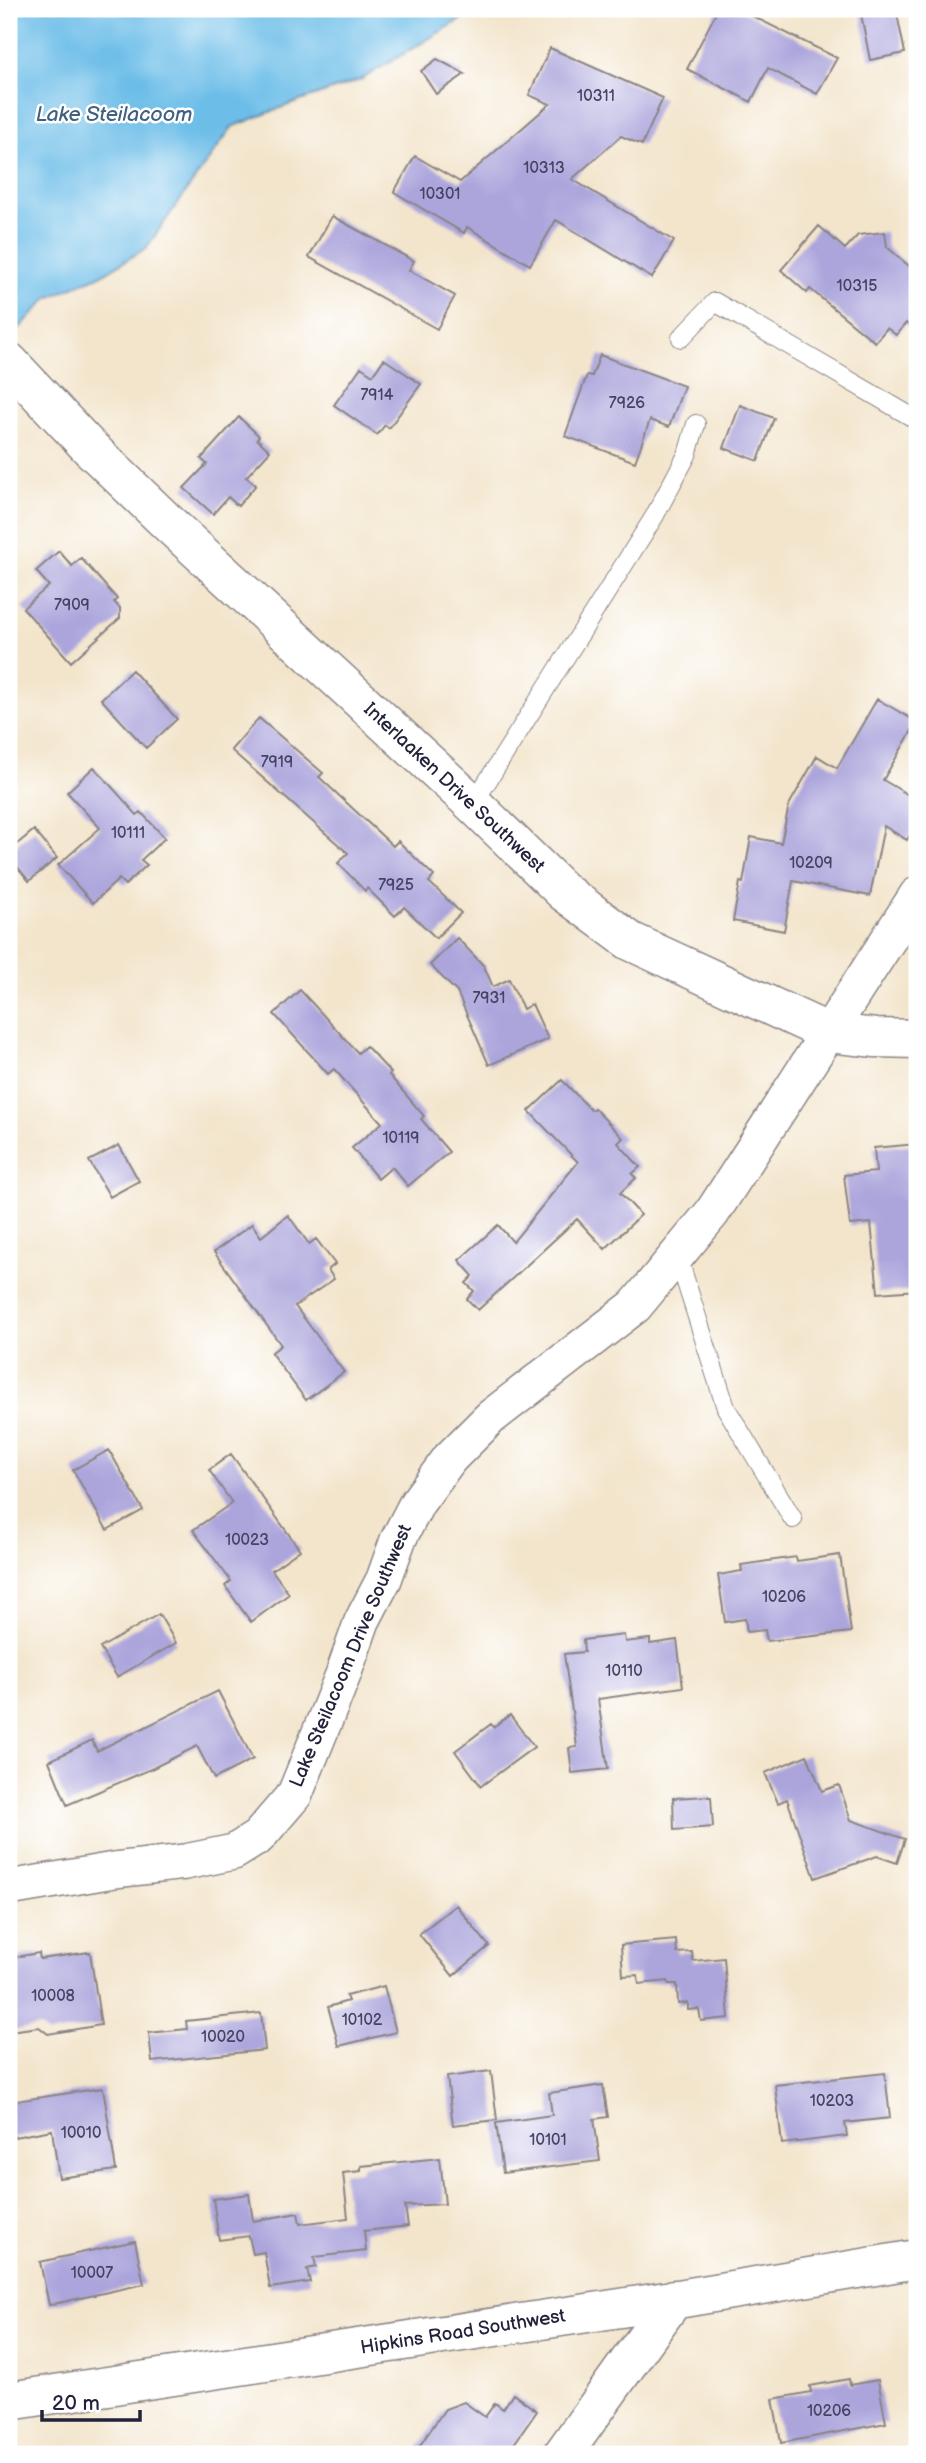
<svg xmlns="http://www.w3.org/2000/svg" width="926" height="2463" font-family="'Balsamiq Sans',sans-serif">
	<style>
		.water { fill: #6cbde8; stroke: #477092; stroke-width: 2 }
		.building { fill: #aca5dc }
		.lines { fill: none; stroke-linecap: round; stroke-linejoin: round }
		.lane-casing { stroke: #8a8484; stroke-width: 20 }
		.street-casing { stroke: #8a8484; stroke-width: 38 }
		.secondary-casing { stroke: #8a8484; stroke-width: 41 }
		.lane { stroke: #fff; stroke-width: 18 }
		.street { stroke: #fff; stroke-width: 35 }
		.secondary { stroke: #fff; stroke-width: 38 }
		.labels { text-anchor: middle; dominant-baseline: central; stroke-width: 5; stroke-linejoin: round; paint-order: stroke }
		.number-label { font-size: 16px; fill: #444363 }
		.street-label { font-size: 19px; fill: #22223b; stroke: #fff }
		.water-label { font-size: 21px; font-style: italic; fill: #406080; stroke: #fff }
	</style>
	<rect width="100%" height="100%" fill="#fff"/>
	<filter id="ink" filterUnits="userSpaceOnUse"><feTurbulence type="fractalNoise" baseFrequency=".0143" numOctaves="2"/><feDisplacementMap in="SourceGraphic" scale="14" xChannelSelector="R" yChannelSelector="G"/><feConvolveMatrix kernelMatrix="1 2 1 2 8 2 1 2 1" color-interpolation-filters="sRGB"/></filter>
	<filter id="wash" filterUnits="userSpaceOnUse"><feTurbulence type="fractalNoise" baseFrequency=".00686" numOctaves="4" result="noise"/><feDisplacementMap in="SourceGraphic" scale="28" xChannelSelector="R" yChannelSelector="G"/><feGaussianBlur stdDeviation="1.57" result="paint"/><feColorMatrix in="noise" values="0 0 0 0 0 0 0 0 0 0 0 0 0 0 0 0 0 1.4 0 .05"/><feComposite in="paint" operator="in"/></filter>
	<g filter="url(#wash)">
		<rect width="100%" height="100%" fill="#f3e5cc"/>
		<!-- water -->
		<path class="water" d="M 9,9 L 478,9 L 360,80 L 280,108 L 232,127 L 146,248 L 105,273 L 48,298 L 9,339 Z"/>
		<g id="blocks">
			<!-- building -->
			<path class="building" d="M 718,9 L 738,9 L 837,58 L 817,94 L 768,68 L 751,102 L 687,69 Z
				M 860,9 L 896,9 L 905,53 L 870,60 Z
				M 550,48 L 663,98 L 642,145 L 621,136 L 572,179 L 674,241 L 652,278 L 556,220 L 530,265 L 467,227 L 464,233 L 394,192 L 415,156 L 460,182 L 550,104 L 529,95 Z
				M 437,59 L 465,74 L 436,94 L 421,71 Z
				M 332,216 L 414,261 L 409,270 L 455,296 L 437,329 L 309,257 Z
				M 819,226 L 845,249 L 858,235 L 885,232 L 887,247 L 917,273 L 917,330 L 906,323 L 896,335 L 887,328 L 875,342 L 810,289 L 807,293 L 781,270 Z
				M 600,355 L 684,386 L 669,427 L 650,420 L 635,462 L 565,436 L 587,375 L 592,376 Z
				M 384,359 L 421,384 L 389,428 L 385,425 L 377,435 L 334,405 L 361,367 L 373,375 Z
				M 740,405 L 774,418 L 758,461 L 724,448 Z
				M 239,417 L 259,436 L 257,439 L 270,451 L 246,477 L 256,485 L 238,506 L 228,497 L 213,514 L 184,488 L 207,464 L 201,459 Z
				M 59,551 L 72,566 L 81,558 L 117,599 L 114,602 L 120,608 L 120,618 L 71,662 L 23,608 L 49,586 L 36,571 Z
				M 132,670 L 177,719 L 146,748 L 101,699 Z
				M 877,699 L 917,722 L 883,780 L 917,800 L 917,823 L 907,840 L 884,826 L 870,896 L 793,881 L 784,931 L 733,921 L 740,882 L 743,883 L 751,837 L 781,843 L 789,805 L 817,756 L 837,768 Z
				M 259,718 L 323,773 L 319,777 L 393,846 L 398,841 L 434,876 L 429,882 L 461,913 L 436,938 L 404,907 L 395,916 L 367,888 L 365,891 L 338,863 L 348,853 L 231,750 Z
				M 94,767 L 137,815 L 141,812 L 165,838 L 141,860 L 147,865 L 125,885 L 119,879 L 93,903 L 58,865 L 100,828 L 67,792 Z
				M 34,830 L 57,858 L 29,881 L 9,857 L 9,851 Z
				M 457,938 L 484,966 L 493,987 L 509,979 L 523,1009 L 532,1004 L 548,1039 L 489,1065 L 457,992 L 430,965 Z
				M 300,990 L 358,1053 L 366,1046 L 391,1073 L 389,1075 L 424,1116 L 421,1119 L 449,1152 L 408,1186 L 392,1167 L 378,1179 L 352,1148 L 382,1123 L 334,1069 L 328,1074 L 274,1014 Z
				M 562,1080 L 591,1110 L 594,1108 L 623,1138 L 618,1143 L 640,1167 L 632,1174 L 636,1178 L 620,1193 L 641,1215 L 605,1249 L 577,1219 L 478,1310 L 467,1299 L 474,1291 L 466,1283 L 473,1276 L 459,1260 L 498,1225 L 513,1242 L 578,1162 L 529,1111 Z
				M 917,1144 L 917,1290 L 878,1293 L 871,1223 L 850,1225 L 844,1175 L 876,1172 L 874,1148 Z
				M 119,1145 L 139,1181 L 110,1197 L 89,1161 Z
				M 288,1215 L 309,1244 L 316,1239 L 335,1264 L 328,1270 L 334,1279 L 295,1306 L 344,1372 L 306,1400 L 271,1353 L 281,1345 L 214,1252 L 252,1224 L 261,1237 Z
				M 109,1450 L 143,1510 L 107,1530 L 73,1470 Z
				M 231,1454 L 300,1550 L 272,1570 L 289,1594 L 251,1622 L 225,1586 L 231,1581 L 193,1530 L 232,1503 L 209,1470 Z
				M 840,1555 L 851,1632 L 767,1641 L 765,1630 L 747,1632 L 745,1619 L 725,1622 L 718,1575 L 742,1571 L 741,1565 L 796,1557 L 797,1561 Z
				M 159,1614 L 176,1643 L 117,1677 L 100,1648 Z
				M 624,1635 L 625,1642 L 650,1639 L 650,1644 L 677,1640 L 683,1687 L 598,1699 L 608,1769 L 572,1773 L 569,1748 L 577,1747 L 564,1654 L 584,1652 L 583,1640 Z
				M 218,1691 L 253,1759 L 214,1779 L 197,1746 L 151,1769 L 67,1805 L 49,1761 L 92,1740 L 97,1751 Z
				M 510,1715 L 534,1747 L 481,1786 L 455,1751 L 491,1724 L 493,1727 Z
				M 807,1755 L 822,1791 L 839,1785 L 851,1820 L 905,1839 L 897,1863 L 877,1856 L 815,1878 L 787,1799 L 778,1803 L 765,1773 Z
				M 708,1796 L 708,1797 L 711,1797 L 713,1827 L 674,1830 L 673,1798 Z
				M 456,1905 L 489,1946 L 453,1976 L 419,1934 Z
				M 676,1940 L 677,1953 L 692,1952 L 693,1961 L 724,1958 L 729,2018 L 701,2021 L 699,2009 L 688,2010 L 688,2003 L 678,2004 L 677,1984 L 669,1984 L 668,1981 L 639,1984 L 638,1975 L 623,1976 L 621,1945 Z
				M 90,1952 L 101,2025 L 48,2034 L 39,2027 L 9,2031 L 9,1958 L 39,1953 L 40,1959 Z
				M 384,1986 L 396,2032 L 339,2046 L 328,2007 L 348,2001 L 346,1996 Z
				M 261,2013 L 265,2050 L 152,2062 L 149,2033 L 187,2029 L 186,2021 Z
				M 491,2071 L 497,2120 L 453,2125 L 447,2077 Z
				M 885,2073 L 890,2118 L 845,2123 L 847,2136 L 782,2144 L 775,2085 Z
				M 603,2085 L 608,2117 L 594,2119 L 600,2161 L 503,2173 L 496,2123 L 552,2115 L 549,2093 Z
				M 103,2088 L 116,2170 L 59,2178 L 52,2130 L 9,2138 L 9,2102 Z
				M 440,2158 L 445,2204 L 405,2206 L 408,2226 L 364,2231 L 366,2251 L 314,2257 L 316,2267 L 307,2269 L 310,2282 L 270,2288 L 264,2252 L 253,2254 L 249,2236 L 219,2240 L 213,2199 L 249,2194 L 253,2221 L 298,2213 L 300,2224 L 348,2218 L 343,2173 L 361,2171 L 361,2166 Z
				M 135,2241 L 144,2284 L 49,2305 L 40,2262 Z
				M 849,2379 L 850,2385 L 878,2380 L 886,2423 L 781,2443 L 773,2399 L 811,2392 L 810,2386 Z
				M 513,2394 L 537,2411 L 507,2454 L 414,2454 L 445,2409 L 464,2402 L 485,2417 L 495,2403 L 503,2409 Z"/>
		</g>
	</g>
	<g filter="url(#ink)">
		<use href="#blocks" fill-opacity="0" stroke="#8a8484" stroke-width="2"/>
		<g class="lines">
			<!-- lane casing -->
			<g class="lane-casing">
				<path id="lane" d="M 681,338 L 715,302 L 917,420
					M 473,804 L 654,517 L 687,455 L 696,424
					M 677,1254 L 726,1408 L 793,1519"/>
			</g>
			<!-- street casing -->
			<g class="street-casing">
				<path id="street" d="M 9,1888 L 114,1870 L 185,1862 L 234,1852 L 258,1837 L 295,1794 L 343,1675 L 362,1621 L 384,1579 L 398,1540 L 417,1503 L 450,1458 L 491,1417 L 635,1306 L 712,1213 L 917,895"/>
			</g>
			<!-- secondary casing -->
			<g class="secondary-casing">
				<path id="secondary" d="M 9,362 L 88,446 L 167,522 L 473,804 L 564,892 L 630,941 L 829,1033 L 876,1038 L 917,1039
					M 9,2401 L 660,2302 L 917,2259
					M 563,2454 L 674,2299"/>
			</g>
			<!-- lane -->
			<use href="#lane" class="lane"/>
			<!-- street -->
			<use href="#street" class="street"/>
			<!-- secondary -->
			<use href="#secondary" class="secondary"/>
		</g>
	</g>
	<g class="labels">
		<!-- number labels -->
		<g class="number-label">
			<text x="596" y="96">10311</text>
			<text x="544" y="168">10313</text>
			<text x="440" y="194">10301</text>
			<text x="857" y="286">10315</text>
			<text x="377" y="395">7914</text>
			<text x="627" y="403">7926</text>
			<text x="72" y="605">7909</text>
			<text x="277" y="762">7919</text>
			<text x="128" y="833">10111</text>
			<text x="811" y="863">10209</text>
			<text x="396" y="885">7925</text>
			<text x="489" y="998">7931</text>
			<text x="401" y="1138">10119</text>
			<text x="247" y="1540">10023</text>
			<text x="784" y="1597">10206</text>
			<text x="624" y="1671">10110</text>
			<text x="53" y="1996">10008</text>
			<text x="362" y="2020">10102</text>
			<text x="223" y="2037">10020</text>
			<text x="832" y="2101">10203</text>
			<text x="81" y="2133">10010</text>
			<text x="548" y="2140">10101</text>
			<text x="92" y="2273">10007</text>
			<text x="829" y="2411">10206</text>
		</g>
		<!-- street labels -->
		<g class="street-label">
			<text transform="translate(454 788) rotate(43)">Interlaaken Drive Southwest</text>
			<text transform="translate(351 1656) rotate(-67)">Lake Steilacoom Drive Southwest</text>
			<text transform="translate(463 2332) rotate(-9)">Hipkins Road Southwest</text>
		</g>
		<!-- water labels -->
		<g class="water-label">
			<text x="114" y="114">Lake Steilacoom</text>
		</g>
	</g>
	<!-- margin -->
	<rect width="926" height="2463" fill="none" stroke="#fff" stroke-width="35"/>
	<!-- scale -->
	<path d="M42 2410v10h98v-10" fill="none" stroke="#22223b" stroke-width="3.5"/>
	<text x="52" y="2410" font-size="21" fill="#22223b" stroke="#ffffff" stroke-width="5" paint-order="stroke">20 m</text>
</svg>
